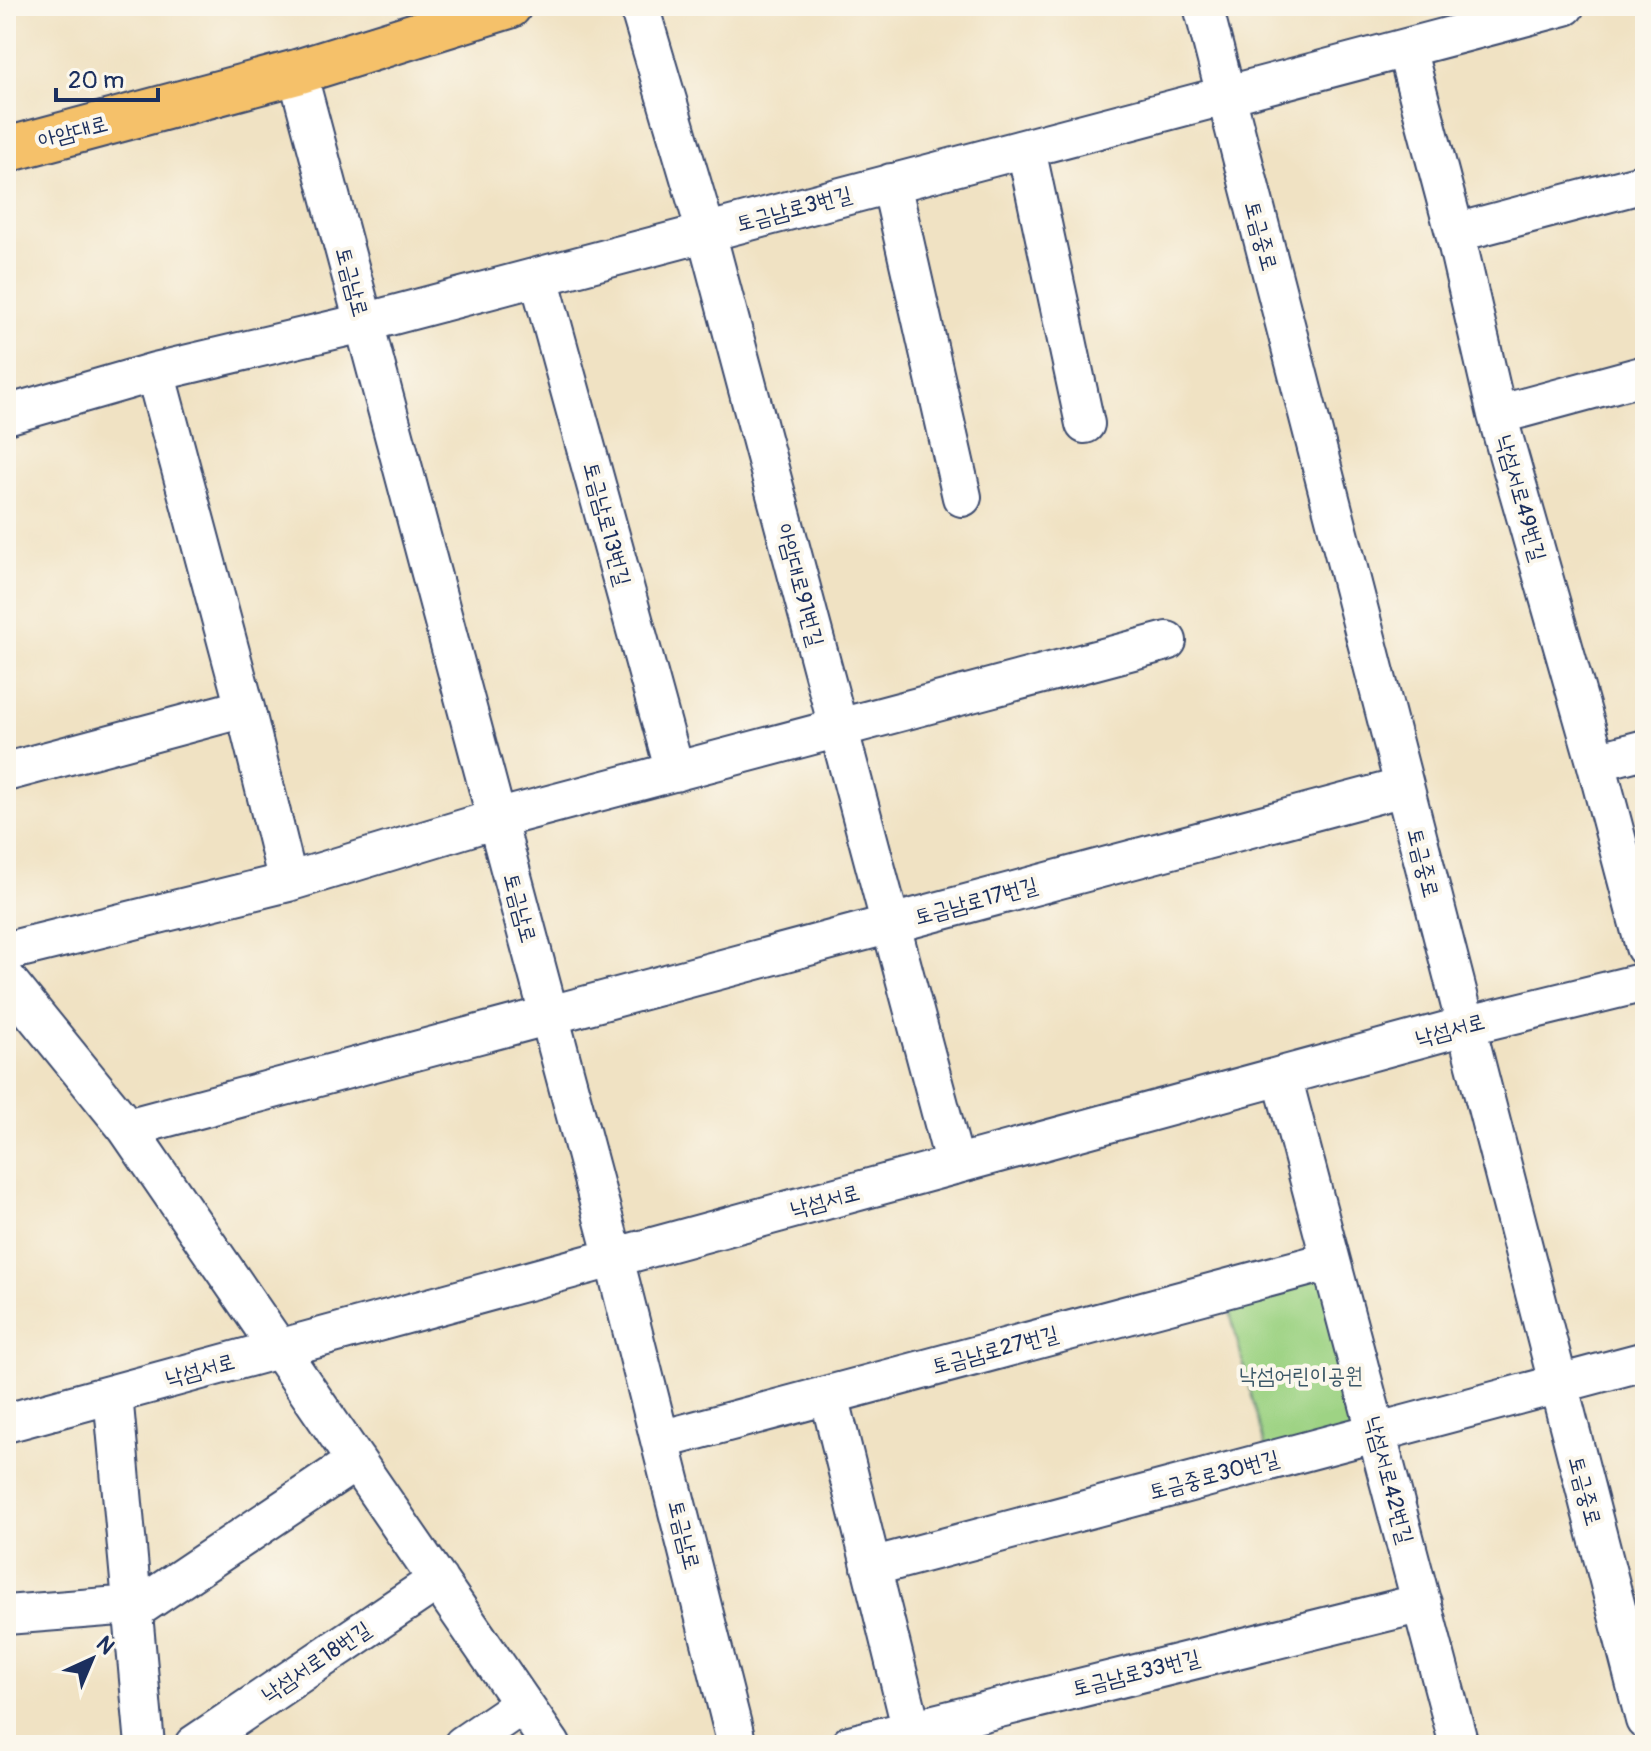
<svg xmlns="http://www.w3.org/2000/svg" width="1651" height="1751" font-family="Pangolin,'Poor Story',sans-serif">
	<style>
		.green { fill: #9ed384; stroke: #5c8171; stroke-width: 2 }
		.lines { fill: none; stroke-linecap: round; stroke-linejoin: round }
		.minor-casing { stroke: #3b4a6d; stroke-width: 42 }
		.major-casing { stroke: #3b4a6d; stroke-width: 48 }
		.minor { stroke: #fff; stroke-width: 38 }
		.major { stroke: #f5c16b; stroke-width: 44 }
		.labels { text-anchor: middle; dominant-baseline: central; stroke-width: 8; stroke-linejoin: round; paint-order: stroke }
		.street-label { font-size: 22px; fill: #1b2f5e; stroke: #fbf7ec }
		.park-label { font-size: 22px; fill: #3c5868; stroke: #fbf7ec }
	</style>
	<rect width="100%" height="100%" fill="#fbf7ec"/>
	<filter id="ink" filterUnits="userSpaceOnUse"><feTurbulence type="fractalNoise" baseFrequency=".0125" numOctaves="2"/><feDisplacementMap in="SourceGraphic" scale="16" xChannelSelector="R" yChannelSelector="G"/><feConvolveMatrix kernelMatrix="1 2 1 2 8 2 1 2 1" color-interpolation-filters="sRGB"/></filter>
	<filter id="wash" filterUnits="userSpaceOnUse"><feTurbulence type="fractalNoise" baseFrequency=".006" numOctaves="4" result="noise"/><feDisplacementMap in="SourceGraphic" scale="32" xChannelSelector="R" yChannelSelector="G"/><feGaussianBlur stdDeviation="1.8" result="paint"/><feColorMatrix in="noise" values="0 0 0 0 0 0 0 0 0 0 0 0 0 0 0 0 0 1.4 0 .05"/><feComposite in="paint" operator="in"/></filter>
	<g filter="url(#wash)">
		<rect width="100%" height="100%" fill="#f0e2c3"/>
		<!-- green -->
		<path class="green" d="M 1326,1268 L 1369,1429 L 1267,1455 L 1226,1297 Z"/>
	</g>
	<g filter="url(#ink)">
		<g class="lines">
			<!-- minor casing -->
			<g class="minor-casing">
				<path id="minor" d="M 639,6 L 706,232 L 955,1165
					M 1203,6 L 1645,1720
					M 1406,48 L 1455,233 L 1497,415 L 1596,762 L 1645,947
					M 297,72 L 614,1258 L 737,1745
					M 1026,149 L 1085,424
					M 891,183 L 962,497
					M 1455,233 L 1645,183
					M 539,277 L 675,772
					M 155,372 L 245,708 L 288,882
					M 6,415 L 155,372 L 363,323 L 1565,6
					M 1497,415 L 1645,375
					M 1596,762 L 1645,749
					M 6,772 L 245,708
					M 6,948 L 12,950 L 288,882 L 496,819 L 1167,641
					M 6,979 L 127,1128 L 551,1745
					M 1282,1076 L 1459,1745
					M 127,1128 L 1404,787
					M 113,1394 L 145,1745
					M 829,1395 L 910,1723 L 922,1745
					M 6,1423 L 1465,1026 L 1645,982
					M 660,1440 L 1330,1261
					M 871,1567 L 1645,1361
					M 133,1611 L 356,1461
					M 6,1615 L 132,1605
					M 194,1745 L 438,1580
					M 463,1745 L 523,1704
					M 850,1745 L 1422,1603"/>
			</g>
			<!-- major casing -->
			<g class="major-casing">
				<path id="major" d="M 6,150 L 297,72 L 509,6"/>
			</g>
			<!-- minor -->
			<use href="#minor" class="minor"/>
			<!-- major -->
			<use href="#major" class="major"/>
		</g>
	</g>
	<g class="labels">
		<!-- street labels -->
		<g class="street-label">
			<text transform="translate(73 132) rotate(-15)">아암대로</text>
			<text transform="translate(794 209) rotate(-15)">토금남로3번길</text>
			<text transform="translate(1261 236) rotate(75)">토금중로</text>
			<text transform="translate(352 282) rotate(75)">토금남로</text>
			<text transform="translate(1521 498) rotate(74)">낙섬서로49번길</text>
			<text transform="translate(607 524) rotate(75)">토금남로13번길</text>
			<text transform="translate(800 585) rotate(75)">아암대로91번길</text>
			<text transform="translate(1423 863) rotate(76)">토금중로</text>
			<text transform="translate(976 901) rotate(-15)">토금남로17번길</text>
			<text transform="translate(520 908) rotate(75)">토금남로</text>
			<text transform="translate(1450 1030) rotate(-15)">낙섬서로</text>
			<text transform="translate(825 1201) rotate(-15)">낙섬서로</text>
			<text transform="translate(995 1350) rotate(-15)">토금남로27번길</text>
			<text transform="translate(200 1370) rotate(-15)">낙섬서로</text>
			<text transform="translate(1214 1475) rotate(-15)">토금중로30번길</text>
			<text transform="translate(1389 1480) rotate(75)">낙섬서로42번길</text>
			<text transform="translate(1585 1491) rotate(75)">토금중로</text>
			<text transform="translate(684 1535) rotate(76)">토금남로</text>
			<text transform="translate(316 1662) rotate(-34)">낙섬서로18번길</text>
			<text transform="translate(1136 1673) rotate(-14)">토금남로33번길</text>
		</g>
		<!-- park labels -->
		<g class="park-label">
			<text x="1301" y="1376">낙섬어린이공원</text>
		</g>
	</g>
	<!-- margin -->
	<rect width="1651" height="1751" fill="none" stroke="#fbf7ec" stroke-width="32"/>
	<!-- north arrow -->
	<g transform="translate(92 1659) rotate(44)" stroke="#fbf7ec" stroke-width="6" paint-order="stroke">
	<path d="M0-6L14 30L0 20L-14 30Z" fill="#1b2f5e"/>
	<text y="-12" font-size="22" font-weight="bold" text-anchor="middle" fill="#1b2f5e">N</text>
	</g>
	<!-- scale -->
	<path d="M56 88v12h102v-12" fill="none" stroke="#1b2f5e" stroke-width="4"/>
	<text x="68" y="88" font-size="24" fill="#1b2f5e" stroke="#fbf7ec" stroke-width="6" paint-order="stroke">20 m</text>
</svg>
